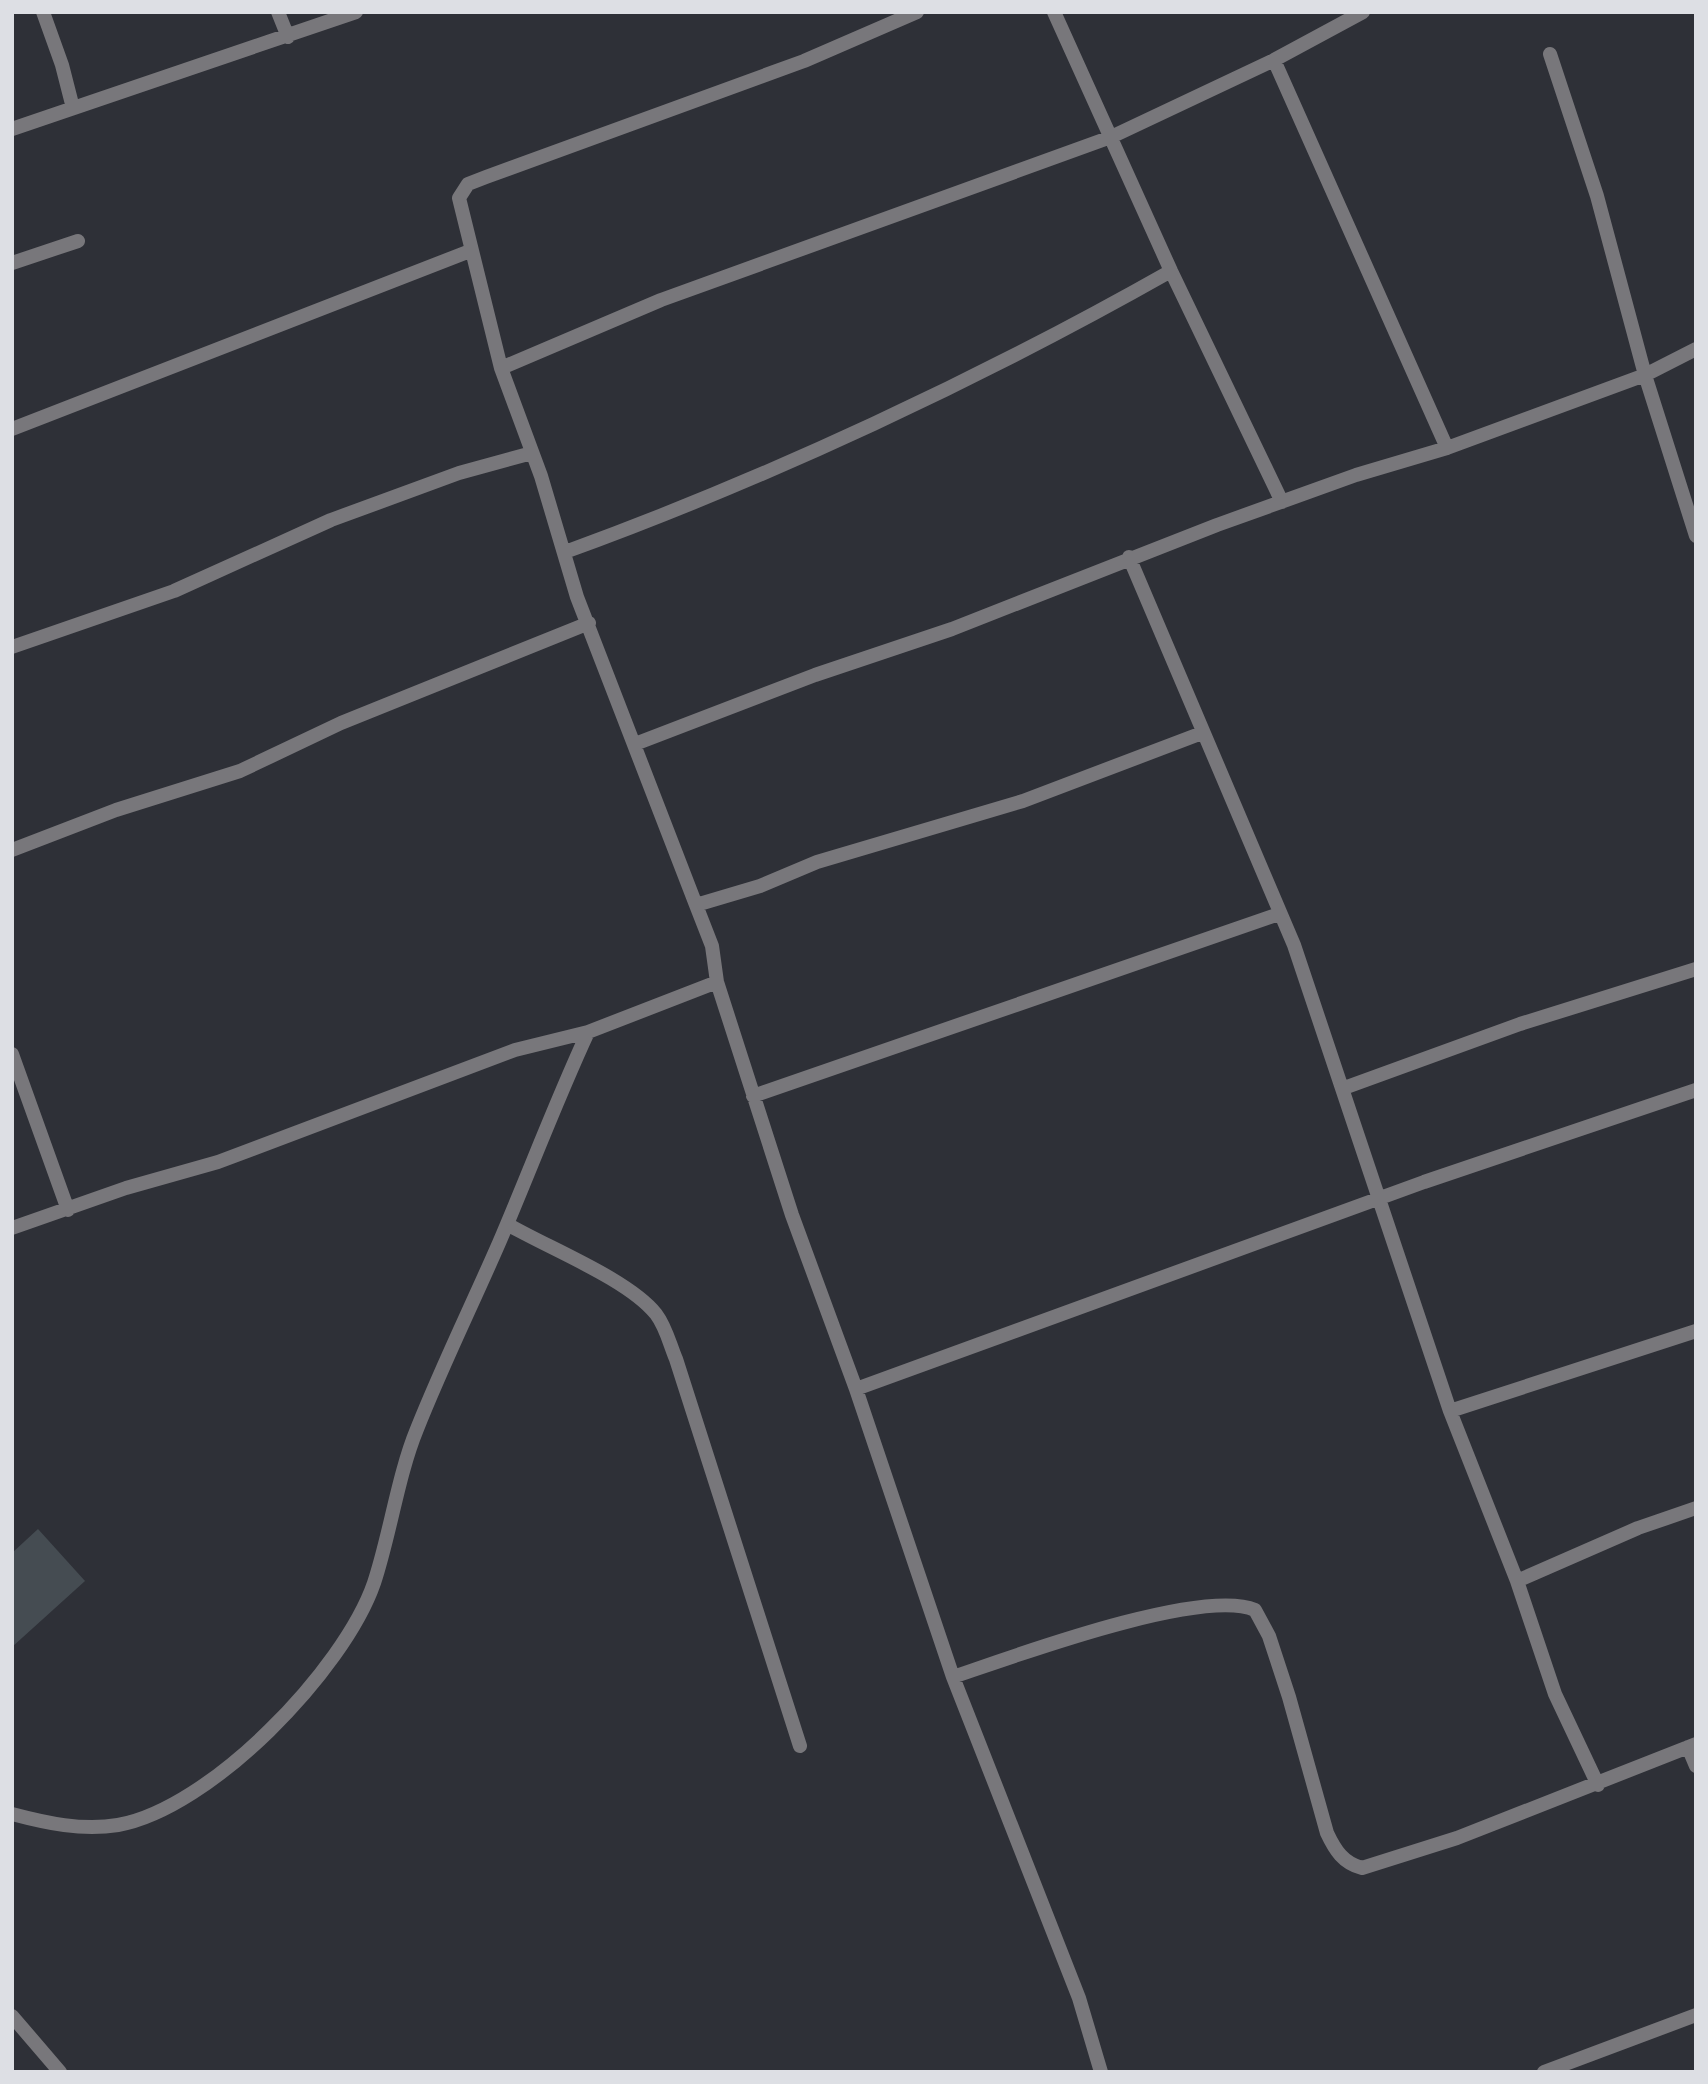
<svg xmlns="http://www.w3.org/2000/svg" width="1708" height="2084" font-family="'Fira Sans',sans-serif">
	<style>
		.building { fill: #454c52 }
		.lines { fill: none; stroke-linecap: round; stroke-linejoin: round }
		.minor { stroke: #78777b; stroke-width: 14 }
	</style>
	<rect width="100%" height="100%" fill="#2e3037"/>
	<!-- building -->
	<path class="building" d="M 38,1529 L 85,1581 L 12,1647 L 12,1553 Z"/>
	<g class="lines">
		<!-- minor -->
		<path class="minor" d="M 43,12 L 62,65 L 73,108
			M 278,12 L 288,37
			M 1054,12 L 1171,271 L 1282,502
			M 1550,54 L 1597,196 L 1645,375 L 1696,536
			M 1274,60 L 1447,448
			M 12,129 L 356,12
			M 12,263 L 78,241
			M 501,368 L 661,300 L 1111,137 L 1274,60 L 1363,12
			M 12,429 L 470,251
			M 565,552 C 769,478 982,378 1171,271
			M 1129,557 L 1294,945 L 1450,1411 L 1517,1581 L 1555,1694 L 1598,1785
			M 12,647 L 174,591 L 331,520 L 459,473 L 532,453
			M 635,744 L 815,675 L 952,629 L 1217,525 L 1356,475 L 1447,448 L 1645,375 L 1696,349
			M 12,850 L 116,810 L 240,771 L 341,723 L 589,623
			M 696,905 L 577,597 L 541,476 L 501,368 L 459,198 L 468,184 L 486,177 L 804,61 L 917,12
			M 717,982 L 712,946 L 696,905 L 760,886 L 817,862 L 1023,801 L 1202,733
			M 12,1054 L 68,1210
			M 1344,1088 L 1520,1024 L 1696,969
			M 753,1096 L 1279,914
			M 507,1224 C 548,1248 628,1279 656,1314 C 666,1327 670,1345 676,1359 L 800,1746
			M 12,1228 L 126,1188 L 218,1162 L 515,1050 L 588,1032 L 717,982 L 792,1215 L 856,1389 L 953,1677 L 1079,1998 L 1101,2072
			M 856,1389 L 1424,1182 L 1696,1090
			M 1450,1411 L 1696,1331
			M 1517,1581 L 1638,1528 L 1696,1508
			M 953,1677 C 1012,1657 1201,1587 1255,1610 L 1269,1636 L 1289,1697 L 1327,1833 C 1335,1850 1343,1863 1362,1868 L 1457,1838 L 1696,1744
			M 1688,1747 L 1696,1766
			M 12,1814 C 46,1823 82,1831 118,1825 C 210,1809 344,1670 374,1583 C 390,1535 398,1475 417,1429 C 442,1366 472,1305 499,1243 C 529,1173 556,1101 588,1032
			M 12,2016 L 60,2072
			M 1544,2072 L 1696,2015"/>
	</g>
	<!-- border -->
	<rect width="1708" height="2084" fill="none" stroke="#dddfe4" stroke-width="28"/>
</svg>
